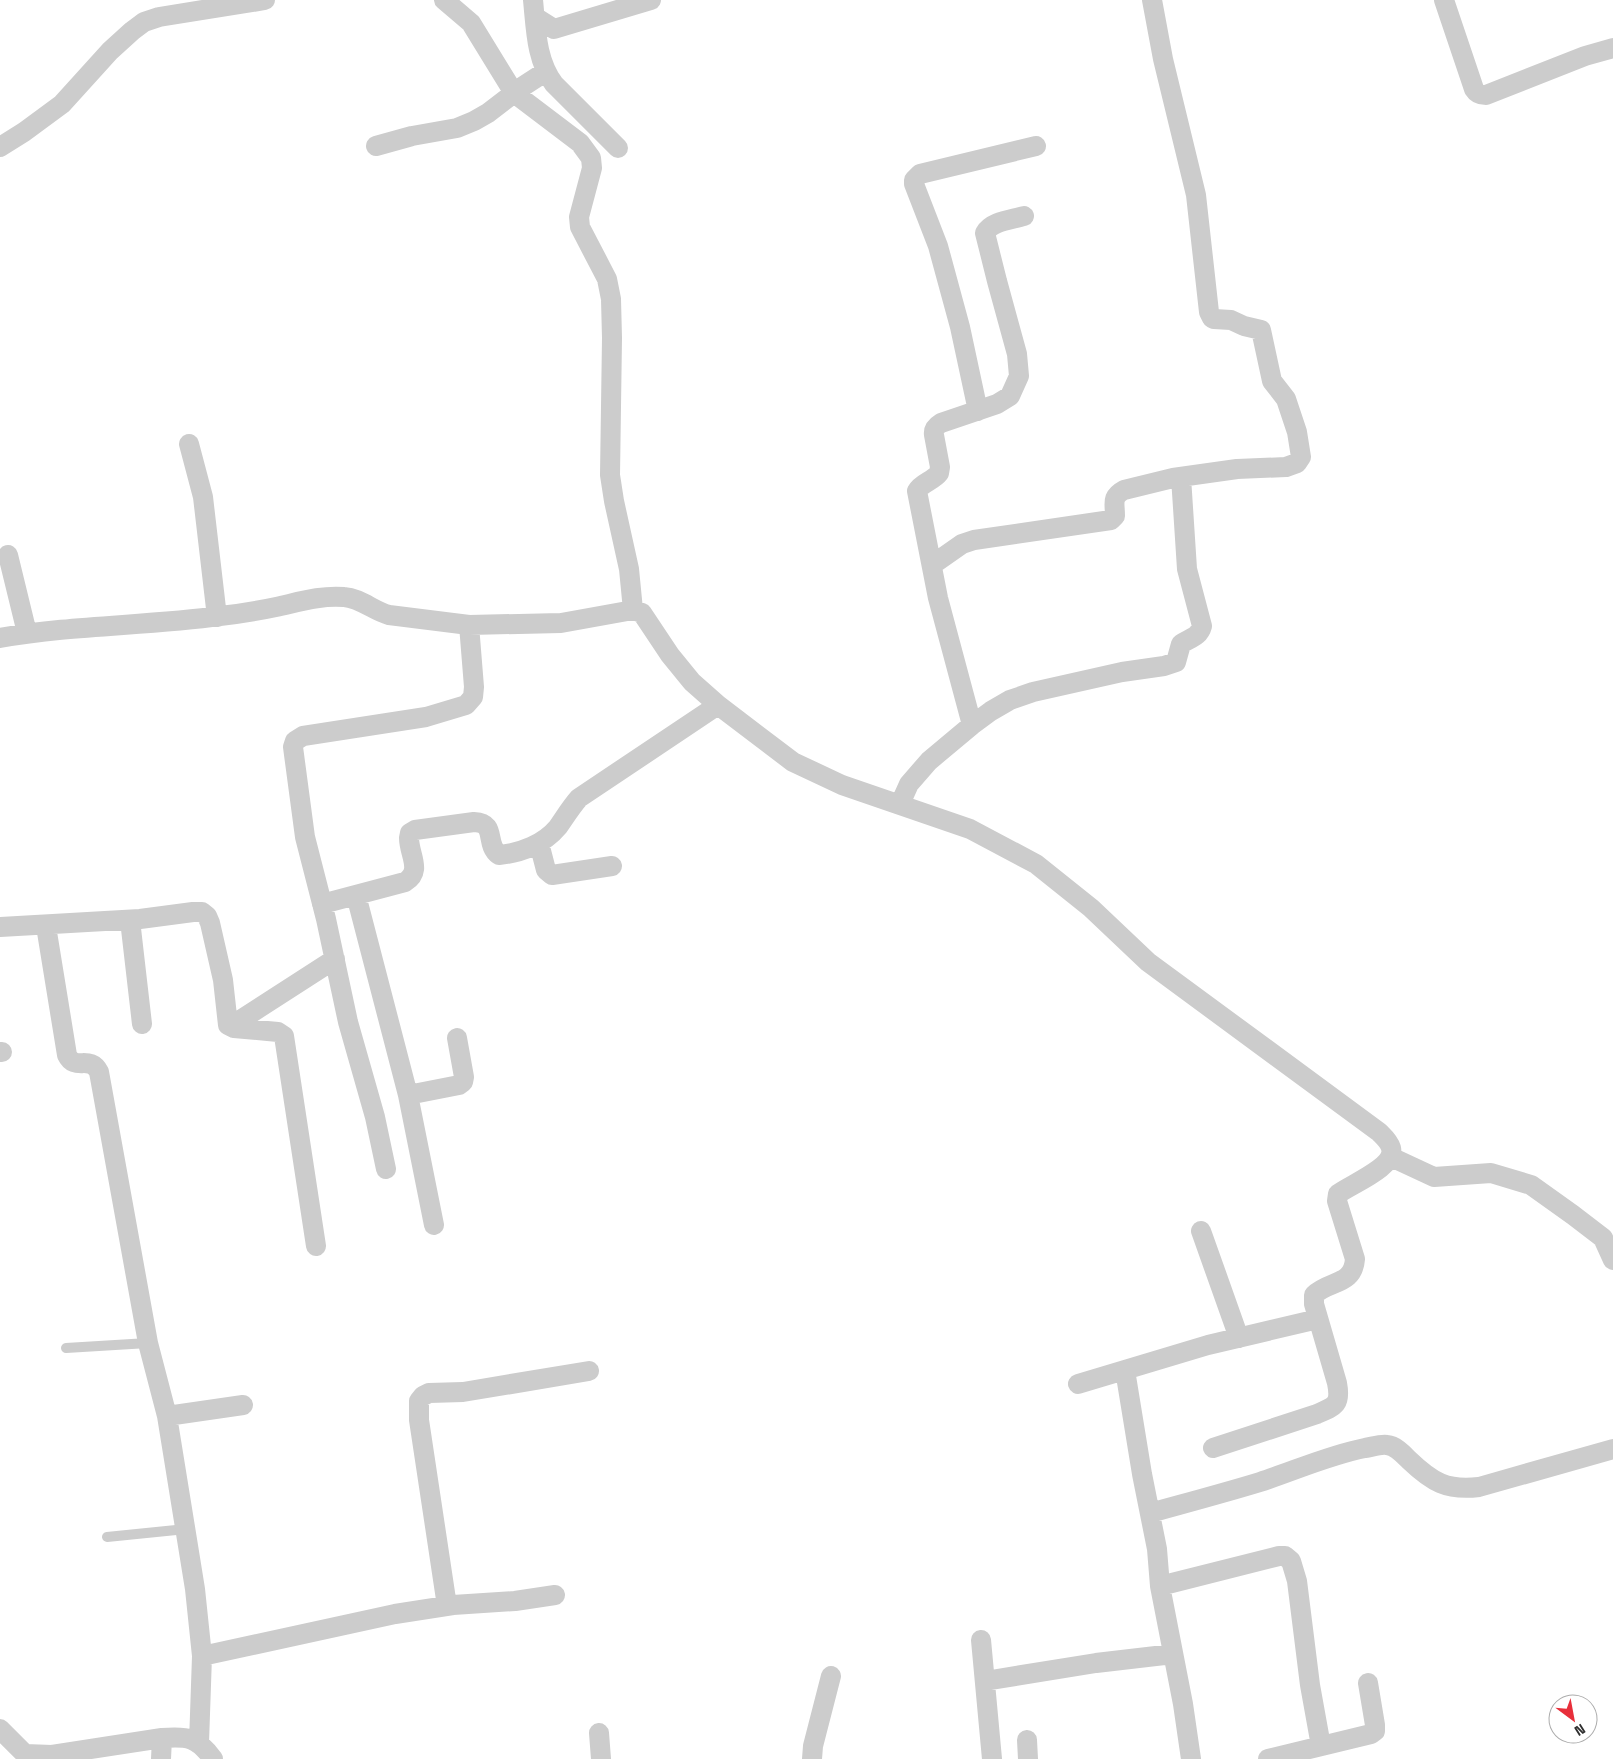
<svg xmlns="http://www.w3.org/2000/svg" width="1613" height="1759" font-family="'Space Grotesk',sans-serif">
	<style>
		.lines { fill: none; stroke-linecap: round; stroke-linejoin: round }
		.lane { stroke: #ccc; stroke-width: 10 }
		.street { stroke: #ccc; stroke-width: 20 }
	</style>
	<rect width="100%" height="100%" fill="#fff"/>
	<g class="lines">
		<!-- lane -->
		<path class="lane" d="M 66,1348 L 148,1343
			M 107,1537 L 186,1529"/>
		<!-- street -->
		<path class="street" d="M 444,0 L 471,23 L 514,93 L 580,143 L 591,158 L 592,168 L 579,217 L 580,227 L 607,279 L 611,299 L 612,338 L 610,475 L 614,501 L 629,569 L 633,610
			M 533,0 C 536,29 536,60 554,84 L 618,148
			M 1444,0 L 1474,89 C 1477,94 1480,95 1486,95 L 1585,56 L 1613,48
			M 535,17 L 554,29 L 651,0
			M 376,146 L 412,136 L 457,128 L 474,121 L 488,113 L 522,87 L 545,72
			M 0,147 L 24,132 L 62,104 L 110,51 L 132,31 L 144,22 L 159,17 L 265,0
			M 978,411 L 960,327 L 938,246 L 914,184 L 914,180 L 920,174 L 1036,146
			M 189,444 L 203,497 L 217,617
			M 8,555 L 27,633
			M 932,565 L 962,544 L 974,540 L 1111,520 L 1115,516 C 1115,503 1111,497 1124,490 L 1173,478 L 1237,469 L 1286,467 L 1297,463 L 1301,457 L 1297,432 L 1286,399 L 1272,381 L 1261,330 L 1244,326 L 1231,320 L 1214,319 L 1212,318 L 1209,312 L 1196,195 L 1163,59 L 1152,0
			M 469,625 L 561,623 L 633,610 L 642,613 L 670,655 L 692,682 L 718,705 L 793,762 L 842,785 L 970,829 L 1036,864 L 1091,908 L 1148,962 L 1379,1132 C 1384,1137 1389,1141 1391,1148 C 1396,1167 1351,1184 1338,1194 L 1337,1201 L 1355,1259 C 1353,1286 1329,1280 1314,1295 L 1314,1304 L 1337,1383 C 1341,1404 1336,1406 1317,1414 L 1213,1448
			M 0,638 C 72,625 147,626 220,616 C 239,614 257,611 276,607 C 299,602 321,595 344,597 C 360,598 374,611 389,615 L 469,625 L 474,687 L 473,697 L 466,705 L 426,717 L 303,736 L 295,741 L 293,747 L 305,837 L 326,919 L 348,1022 L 375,1117 L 386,1169
			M 972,725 L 938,598 L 917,491 C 921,483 933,481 939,473 L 940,467 L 934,435 C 933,429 936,426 941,423 L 997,404 L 1010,396 L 1019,376 L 1017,354 L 997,281 L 985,233 C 992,221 1011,220 1024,216
			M 900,804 L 909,784 L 929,761 L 972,725 L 991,711 L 1010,700 L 1033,692 L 1122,672 L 1164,666 L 1176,662 L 1181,644 C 1190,638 1199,637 1202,626 L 1187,569 L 1181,477
			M 539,843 L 546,870 L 552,875 L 612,866
			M 356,895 L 408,1095 L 434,1225
			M 322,904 L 405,882 C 423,871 409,855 409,838 L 410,833 L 415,830 L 474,822 C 498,823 484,844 499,855 C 521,853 544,844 558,827 C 565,817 571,807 579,798 L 718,705
			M 130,920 L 142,1024
			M 46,926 L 67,1055 C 75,1072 90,1054 99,1072 L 148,1343 L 167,1416 L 195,1589 L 202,1656 L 199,1743
			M 0,927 L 140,919 L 193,912 L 202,912 L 207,916 L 210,923 L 223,980 L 228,1025 L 234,1028 L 278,1032 L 284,1036 L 316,1246
			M 234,1028 L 242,1019 L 335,959
			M 0,1052 L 2,1052
			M 408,1095 L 459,1085 L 463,1082 L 464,1077 L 457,1038
			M 1391,1157 L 1434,1177 L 1491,1173 L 1531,1185 L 1573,1215 L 1603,1238 L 1613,1260
			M 1201,1231 L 1239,1338
			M 1125,1370 L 1142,1474 L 1157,1549 L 1160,1586 L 1183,1704 L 1191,1759
			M 1078,1384 L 1208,1345 L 1318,1319
			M 167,1416 L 243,1405
			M 1150,1513 C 1186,1503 1224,1493 1260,1482 C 1294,1471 1329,1455 1365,1448 C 1372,1447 1380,1444 1387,1445 C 1396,1446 1403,1454 1409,1460 C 1432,1482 1447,1491 1479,1487 L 1613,1449
			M 1160,1586 L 1279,1556 L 1285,1556 L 1291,1561 L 1297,1581 L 1310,1685 L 1321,1746
			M 447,1606 L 419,1420 L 419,1401 L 423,1396 L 429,1393 L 463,1392 L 589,1371
			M 981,1640 L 992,1759
			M 202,1656 L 395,1614 L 453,1605 L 515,1601 L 555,1595
			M 985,1681 L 1096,1663 L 1173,1654
			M 0,1729 L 25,1754 L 52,1755 L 162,1738 L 161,1759
			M 599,1733 L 601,1759
			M 162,1738 C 188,1736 197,1737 213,1759
			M 1027,1740 L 1028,1759
			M 812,1759 L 813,1746 L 831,1676
			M 1268,1759 L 1371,1734 L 1375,1731 L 1375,1725 L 1368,1683"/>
	</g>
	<!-- north arrow -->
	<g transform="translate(1573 1719) rotate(148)"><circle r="24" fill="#ffffff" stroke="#acacac"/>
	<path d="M0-4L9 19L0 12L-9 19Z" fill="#e82f3b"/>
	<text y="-8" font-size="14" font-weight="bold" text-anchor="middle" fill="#2f2f2f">N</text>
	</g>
</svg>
